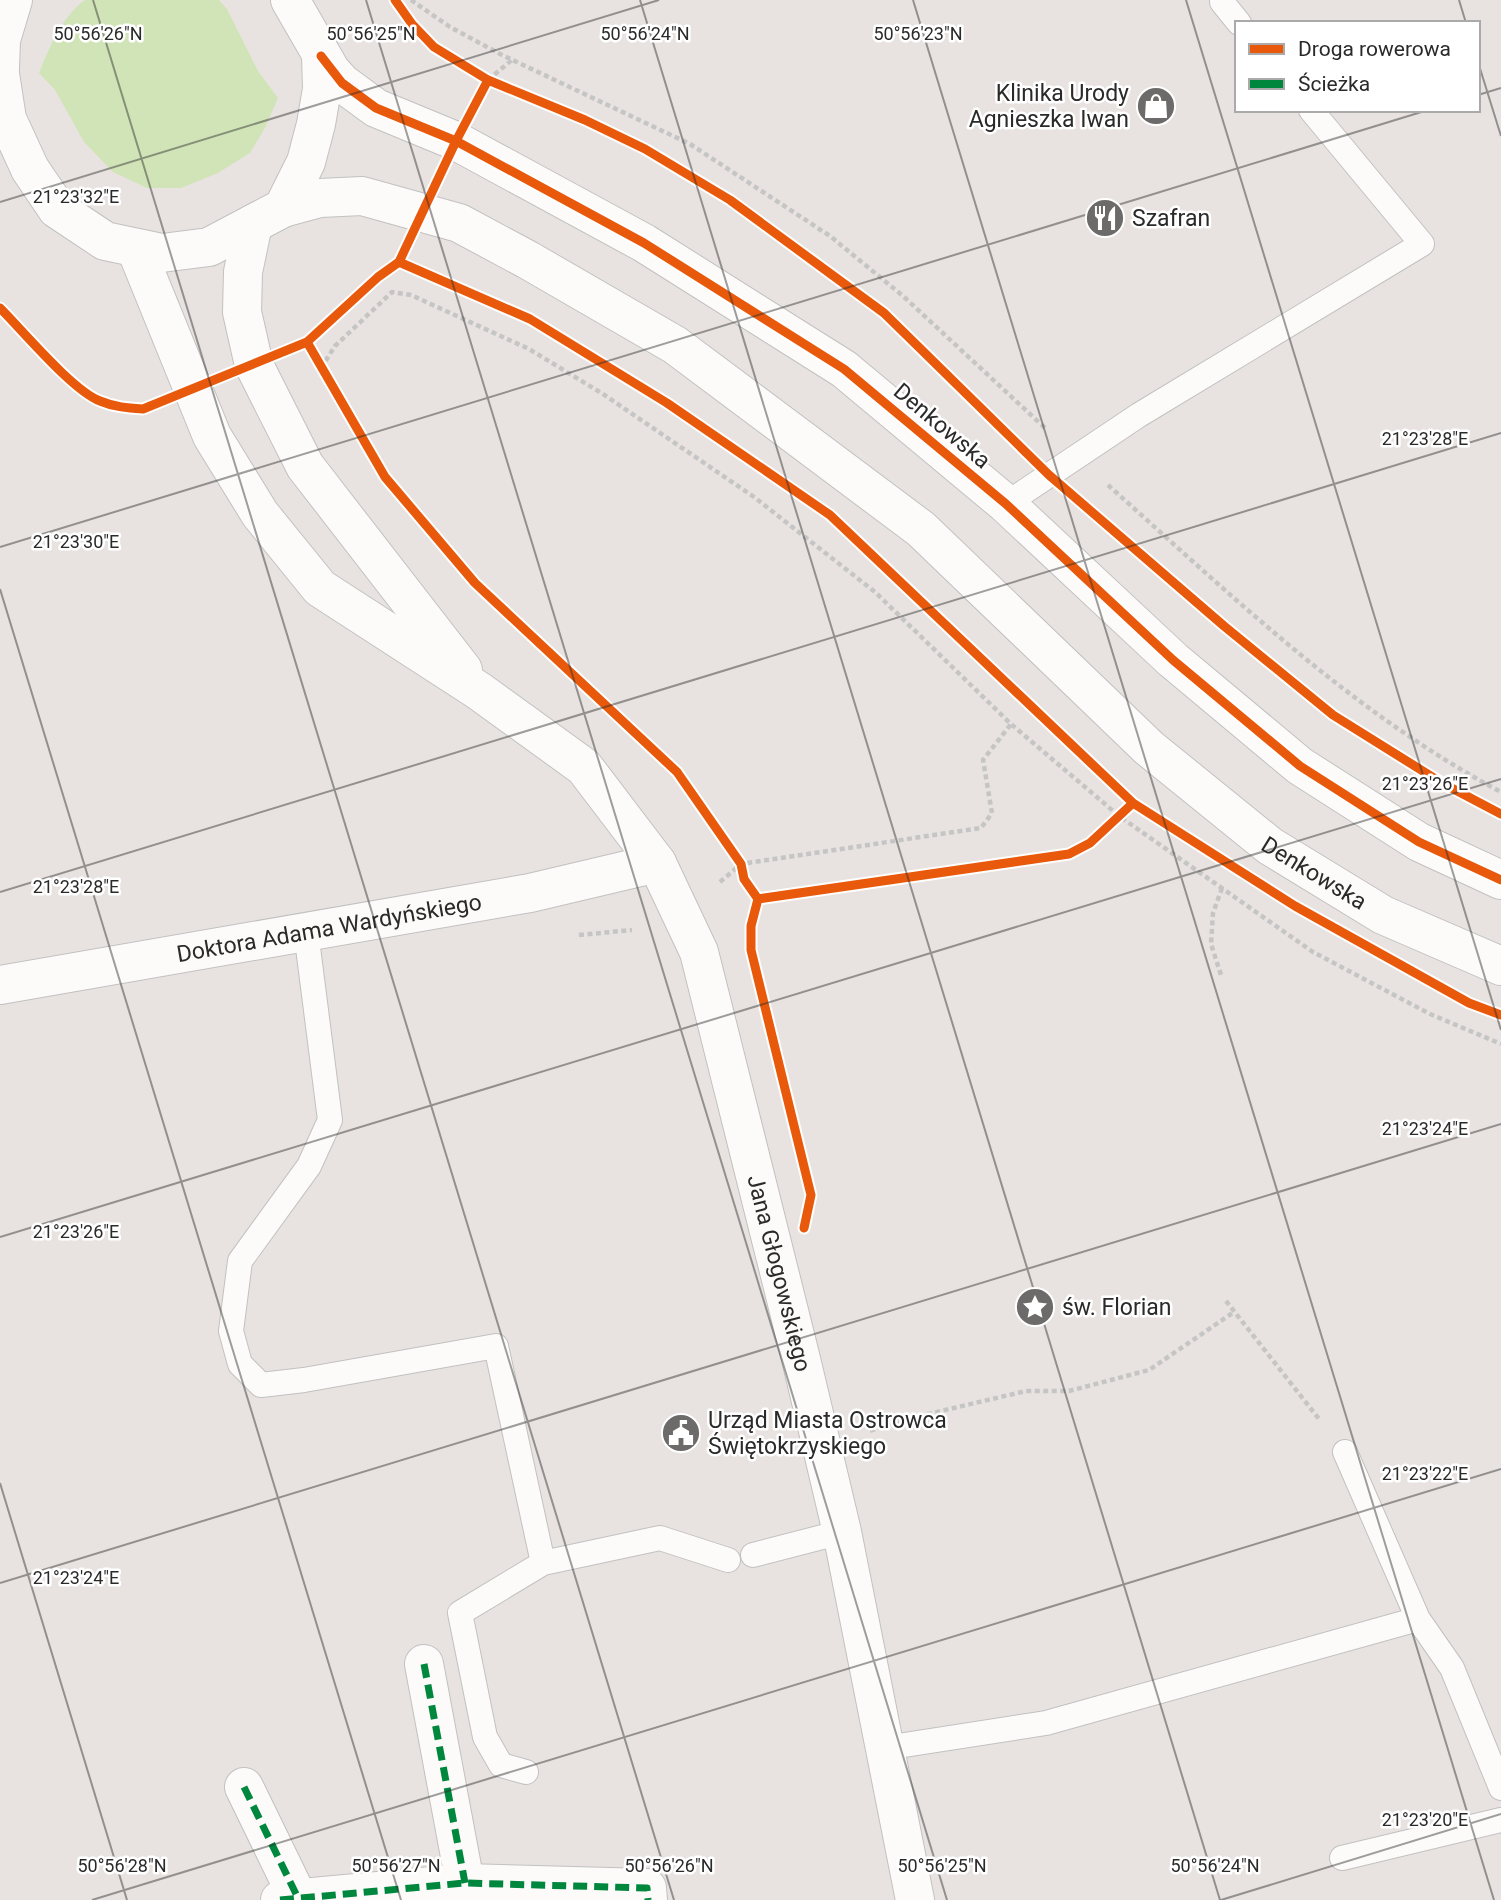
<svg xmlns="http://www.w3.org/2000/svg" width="1501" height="1900" font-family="Roboto,sans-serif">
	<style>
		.green { fill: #d1e4b8 }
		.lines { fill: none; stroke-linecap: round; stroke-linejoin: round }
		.lane-casing { stroke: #c2c1c1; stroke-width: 26 }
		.street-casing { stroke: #c2c1c1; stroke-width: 40 }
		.secondary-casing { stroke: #c2c1c1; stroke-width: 40 }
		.path { stroke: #c6c5c5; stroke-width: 4.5; stroke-dasharray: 5 3.5; stroke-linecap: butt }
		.lane { stroke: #fcfbfa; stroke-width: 24 }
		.street { stroke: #fcfbfa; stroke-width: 38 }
		.secondary { stroke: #fcfbfa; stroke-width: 38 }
		.quiet { stroke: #00873e; stroke-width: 7; stroke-dasharray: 14 7; stroke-linecap: butt }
		.cycleway-casing { stroke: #fff; stroke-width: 13 }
		.cycleway { stroke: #e8590c; stroke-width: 9 }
		.ticks { fill: none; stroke: #2a2a2a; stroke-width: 2; stroke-opacity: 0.45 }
		.labels { text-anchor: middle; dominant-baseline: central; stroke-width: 5; stroke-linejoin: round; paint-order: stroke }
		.poi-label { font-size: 23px; fill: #2a2a2a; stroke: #fff; text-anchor: start }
		.street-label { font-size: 23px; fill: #2a2a2a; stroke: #fff }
		.ticks-label { font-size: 18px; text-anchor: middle; fill: #2a2a2a; stroke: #fff; stroke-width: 5; stroke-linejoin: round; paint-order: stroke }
	</style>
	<rect width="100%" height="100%" fill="#e8e3e0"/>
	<!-- green -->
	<path class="green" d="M 85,0 L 219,0 L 227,9 L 258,71 L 278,98 L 265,128 L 250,153 L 218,173 L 181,188 L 147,188 L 113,172 L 84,142 L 55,90 L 39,73 C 50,47 61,17 85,0 Z"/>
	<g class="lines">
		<!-- lane casing -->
		<g class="lane-casing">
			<path id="lane" d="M 1222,2 L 1239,23
				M 1006,504 L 1139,415 L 1422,244 L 1311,110
				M 306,932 L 330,1120 L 309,1166 L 240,1261 L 231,1331 L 240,1364 L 261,1385 L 304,1380 L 496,1346 L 543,1563 L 460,1613 L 485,1737 L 501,1765 L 526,1772
				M 1345,1452 L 1418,1619 L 1452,1668 L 1501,1788
				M 753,1555 L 842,1532
				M 543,1563 L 660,1538 L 728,1560
				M 885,1748 L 1046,1723 L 1418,1619
				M 1342,1858 L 1501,1820"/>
		</g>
		<!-- street casing -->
		<g class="street-casing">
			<g id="street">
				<path d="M 253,224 L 243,272 L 242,312 L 254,365 L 305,466 L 463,670"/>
				<path id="s1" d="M 136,249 L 212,436 L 260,514 L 320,588 L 479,691 L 584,767 L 657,863 L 699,952 L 801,1359 L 842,1532 L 915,1900"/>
				<path id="s2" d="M 0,985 L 530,893 L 657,863"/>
				<path d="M 424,1664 L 465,1883"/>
				<path d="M 244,1787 L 298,1898"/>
				<path d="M 280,1900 L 465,1883 L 647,1888 L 648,1900"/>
			</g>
		</g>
		<!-- secondary casing -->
		<g class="secondary-casing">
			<g id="secondary">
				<path d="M 290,0 L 331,71 L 342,83 L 376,108 L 456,141 L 644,243 L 844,369 L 1006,504 L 1173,660 L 1300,766 L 1419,842 L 1501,880"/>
				<path d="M 0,68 L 1,40 L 13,0"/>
				<path d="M 0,74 L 7,119 L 30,169 L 57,209 L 105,241 L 162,253 L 209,247 L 283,208 L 306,162 L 316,124 L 322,89 L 321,56"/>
				<path id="s3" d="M 283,208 L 320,198 L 362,196 L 459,223 L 528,260 L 675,345 L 921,529 L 1149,748 L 1270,846 L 1383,915 L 1501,966"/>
			</g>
		</g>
		<!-- path -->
		<path class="path" d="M 411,0 L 450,27 L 502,55 L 690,144 L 830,236 L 903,296 L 1045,428
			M 488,80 L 513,59
			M 321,368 L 335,346 L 392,292 L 411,295 L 529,349 L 603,394 L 754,497 L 875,592 L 1011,724 L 1119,816 L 1313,952 L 1430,1014 L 1501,1044
			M 1108,485 C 1232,596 1353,713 1501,792
			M 720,882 L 741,864 L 981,828 L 992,813 L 983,760 L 1011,724
			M 1222,888 L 1213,913 L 1211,944 L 1222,978
			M 579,935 L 632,930
			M 1226,1301 L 1319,1419
			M 870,1431 L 890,1423 L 1026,1391 L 1069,1391 L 1149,1370 L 1234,1312"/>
		<!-- lane -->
		<use href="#lane" class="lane"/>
		<!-- street -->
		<use href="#street" class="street"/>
		<!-- secondary -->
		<use href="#secondary" class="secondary"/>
		<!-- quiet -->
		<path class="quiet" d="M 424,1664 L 465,1883
			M 244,1787 L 298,1898
			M 280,1900 L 465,1883 L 647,1888 L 648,1900"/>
		<!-- cycleway casing -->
		<g class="cycleway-casing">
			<path id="cycleway" d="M 395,0 L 412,24 L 434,47 L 488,80 L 585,120 L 645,149 L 730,200 L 884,313 L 1049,475 L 1224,626 L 1333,715 L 1442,783 L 1501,814
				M 321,56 L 342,83 L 376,108 L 456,141 L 644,243 L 844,369 L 1006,504 L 1173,660 L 1300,766 L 1419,842 L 1501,880
				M 399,262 L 456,141 L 488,80
				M 0,308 C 23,331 72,390 100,401 C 114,407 128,408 143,409 L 307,342 L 378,277 L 399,262 L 530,319 L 667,403 L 830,515 L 1133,803 L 1295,906 L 1469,1003 L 1501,1015
				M 307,342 L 385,477 L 475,583 L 677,772 L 741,864 L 744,879 L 758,899 L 751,926 L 751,950 L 811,1195 L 804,1228
				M 758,899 L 1069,854 L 1090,843 L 1133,803"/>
		</g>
		<!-- cycleway -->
		<use href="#cycleway" class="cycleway"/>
	</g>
	<!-- ticks -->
	<path class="ticks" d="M 93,0 L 674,1900M 366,0 L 947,1900M 640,0 L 1220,1900M 913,0 L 1494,1900M 1186,0 L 1501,1030M 1459,0 L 1466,23M 1478,62 L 1501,136M 1478,95 L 1501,88M 0,202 L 659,0M 0,547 L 1428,110M 0,589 L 401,1900M 0,892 L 1501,433M 0,1237 L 1501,779M 0,1483 L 127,1900M 0,1583 L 1501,1124M 92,1900 L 1501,1469M 1221,1900 L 1501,1814"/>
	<!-- icons -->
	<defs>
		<g id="shop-disc" transform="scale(2.0125)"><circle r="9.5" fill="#6c6b6a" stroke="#fff"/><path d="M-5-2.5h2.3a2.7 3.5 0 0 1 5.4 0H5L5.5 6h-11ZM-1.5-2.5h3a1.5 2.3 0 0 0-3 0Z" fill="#fff"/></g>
		<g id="restaurant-disc" transform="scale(2.0125)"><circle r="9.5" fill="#6c6b6a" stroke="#fff"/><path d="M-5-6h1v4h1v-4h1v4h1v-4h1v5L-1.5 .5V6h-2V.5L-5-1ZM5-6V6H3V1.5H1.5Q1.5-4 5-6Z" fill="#fff"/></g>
		<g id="sight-disc" transform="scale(2.0125)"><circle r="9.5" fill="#6c6b6a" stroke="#fff"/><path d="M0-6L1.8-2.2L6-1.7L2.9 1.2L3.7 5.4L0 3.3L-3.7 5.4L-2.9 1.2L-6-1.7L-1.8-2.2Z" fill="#fff"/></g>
		<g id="civic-disc" transform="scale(2.0125)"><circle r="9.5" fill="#6c6b6a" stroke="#fff"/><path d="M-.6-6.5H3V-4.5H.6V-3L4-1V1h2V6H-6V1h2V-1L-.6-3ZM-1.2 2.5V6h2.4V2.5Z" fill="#fff"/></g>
	</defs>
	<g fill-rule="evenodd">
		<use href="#shop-disc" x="1156" y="106"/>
		<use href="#restaurant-disc" x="1105" y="218"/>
		<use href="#sight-disc" x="1035" y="1307"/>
		<use href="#civic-disc" x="681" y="1433"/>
	</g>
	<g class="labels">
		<!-- poi labels -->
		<g class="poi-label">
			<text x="1129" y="93" text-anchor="end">Klinika Urody<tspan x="1129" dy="26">Agnieszka Iwan</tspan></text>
			<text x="1132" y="218">Szafran</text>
			<text x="1062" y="1307">św. Florian</text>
			<text x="708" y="1420">Urząd Miasta Ostrowca<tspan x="708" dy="26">Świętokrzyskiego</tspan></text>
		</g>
		<!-- street labels -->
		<g class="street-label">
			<text transform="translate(942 426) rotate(40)">Denkowska</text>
			<text stroke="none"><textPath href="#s3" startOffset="1260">Denkowska</textPath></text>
			<text stroke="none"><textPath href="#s2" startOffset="334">Doktora Adama Wardyńskiego</textPath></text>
			<text stroke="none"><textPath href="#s1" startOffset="1258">Jana Głogowskiego</textPath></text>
		</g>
	</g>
	<g class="ticks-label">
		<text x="98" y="40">50°56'26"N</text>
		<text x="371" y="40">50°56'25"N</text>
		<text x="645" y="40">50°56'24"N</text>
		<text x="918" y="40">50°56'23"N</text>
		<text x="76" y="203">21°23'32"E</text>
		<text x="1425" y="445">21°23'28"E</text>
		<text x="76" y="548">21°23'30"E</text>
		<text x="1425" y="790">21°23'26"E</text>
		<text x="76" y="893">21°23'28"E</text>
		<text x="1425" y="1135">21°23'24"E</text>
		<text x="76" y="1238">21°23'26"E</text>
		<text x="1425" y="1480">21°23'22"E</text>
		<text x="76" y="1584">21°23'24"E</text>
		<text x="1425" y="1826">21°23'20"E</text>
		<text x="122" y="1872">50°56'28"N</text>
		<text x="396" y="1872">50°56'27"N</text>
		<text x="669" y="1872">50°56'26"N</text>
		<text x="942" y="1872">50°56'25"N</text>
		<text x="1215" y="1872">50°56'24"N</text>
	</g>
	<!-- legend -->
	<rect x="1235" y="21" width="245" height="91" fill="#ffffff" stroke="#aaaaaa" stroke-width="2"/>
	<rect x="1249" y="44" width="35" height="10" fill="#e8590c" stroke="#aaaaaa" stroke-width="2"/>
	<text x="1298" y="56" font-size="21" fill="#2a2a2a">Droga rowerowa</text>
	<rect x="1249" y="79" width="35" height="10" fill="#00873e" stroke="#aaaaaa" stroke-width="2"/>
	<text x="1298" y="91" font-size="21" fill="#2a2a2a">Ścieżka</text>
</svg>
